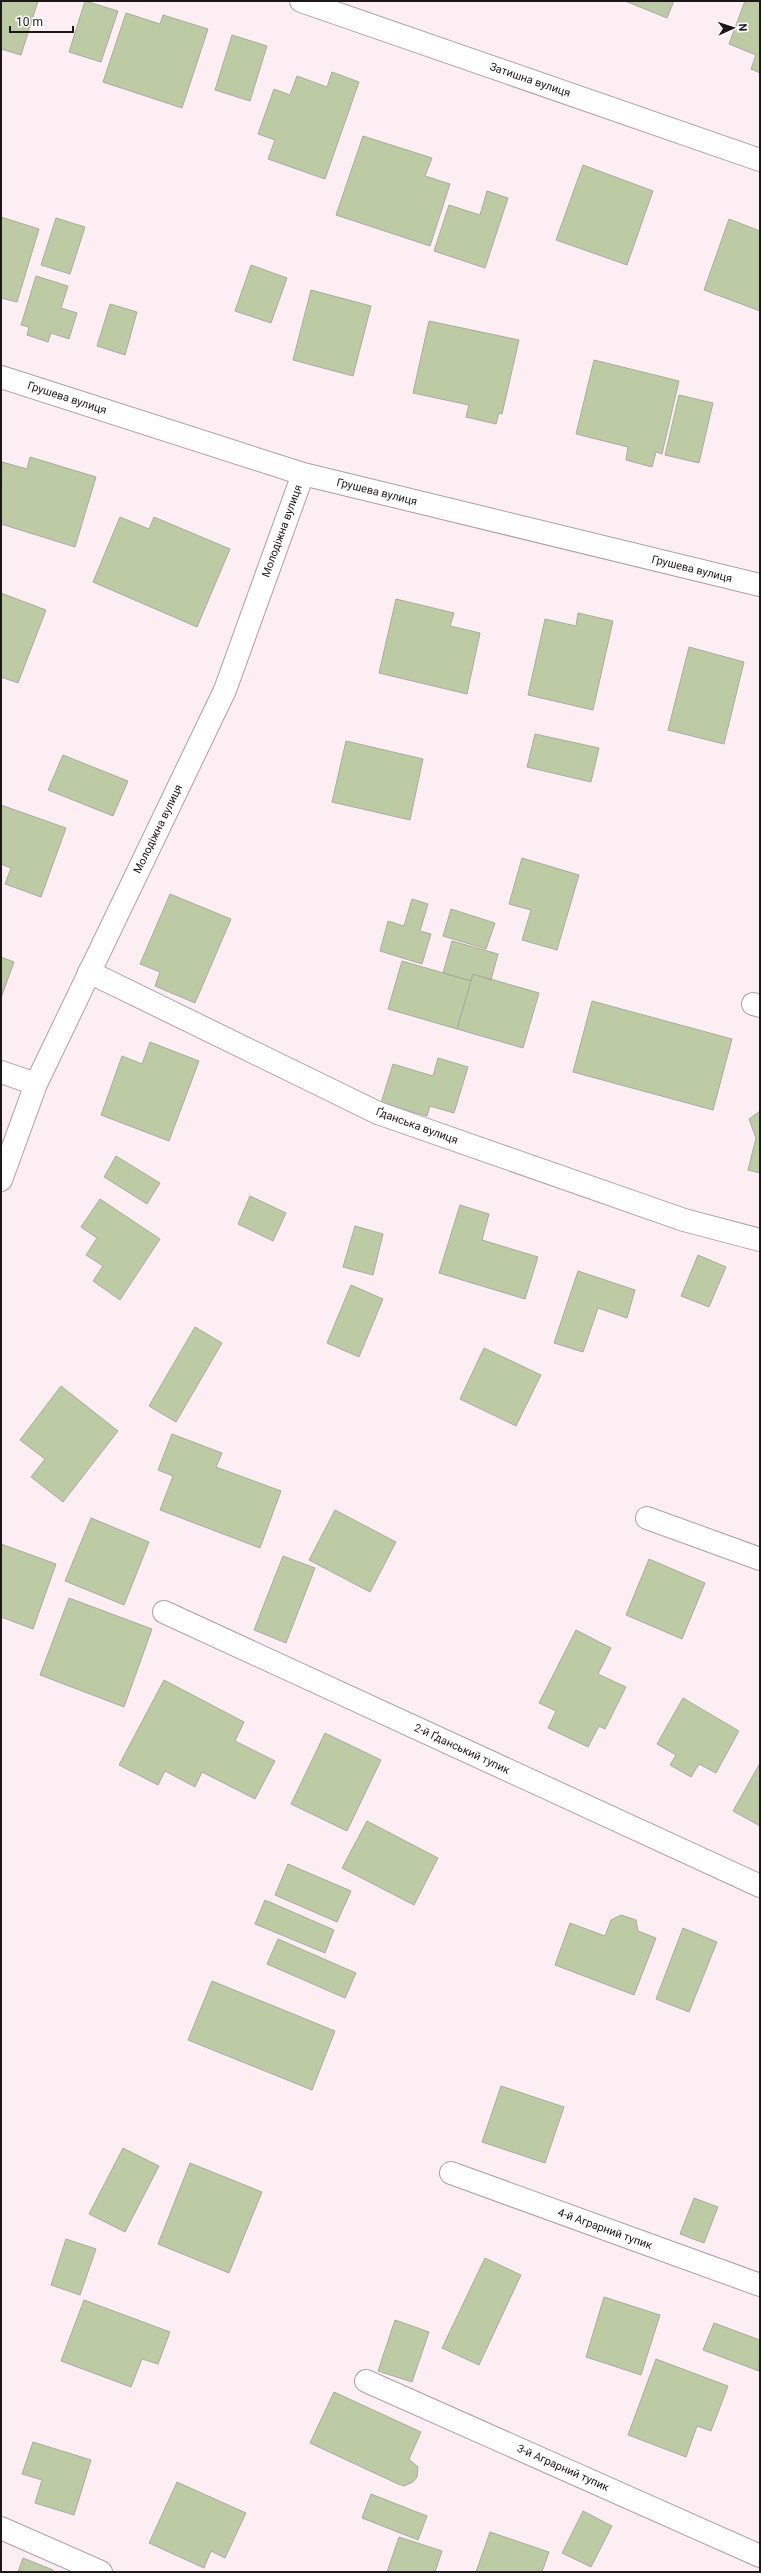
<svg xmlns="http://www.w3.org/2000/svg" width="761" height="2573" font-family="Roboto,sans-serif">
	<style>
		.building { fill: #bccba3; stroke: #a7ad9e }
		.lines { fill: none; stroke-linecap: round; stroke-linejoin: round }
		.service-casing { stroke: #b09ea5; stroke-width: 24 }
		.pedestrian-casing { stroke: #b09ea5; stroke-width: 24 }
		.minor-casing { stroke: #b09ea5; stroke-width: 24 }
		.service { stroke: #fff; stroke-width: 22 }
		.pedestrian { stroke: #fff; stroke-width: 22 }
		.minor { stroke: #fff; stroke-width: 22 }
		.labels { text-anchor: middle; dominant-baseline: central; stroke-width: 4; stroke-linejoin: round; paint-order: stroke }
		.street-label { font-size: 11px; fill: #1d1719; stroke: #fff }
	</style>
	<rect width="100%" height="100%" fill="#fdeef4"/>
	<!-- building -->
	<path class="building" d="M 1,1 L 38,1 L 21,55 L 1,49 Z
		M 85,1 L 118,11 L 101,62 L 69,52 Z
		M 625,1 L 674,1 L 667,18 Z
		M 745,1 L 760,1 L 760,73 L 751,69 L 756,55 L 729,44 Z
		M 126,13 L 160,24 L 163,15 L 208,29 L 182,108 L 103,82 Z
		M 232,35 L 267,46 L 250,101 L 215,90 Z
		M 332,72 L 359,82 L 325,179 L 268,159 L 275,140 L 258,134 L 274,89 L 290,95 L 297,76 L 327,87 Z
		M 363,136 L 432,158 L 425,176 L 450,184 L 430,246 L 336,215 Z
		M 583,165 L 653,191 L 627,265 L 556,240 Z
		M 487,191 L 508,198 L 485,268 L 434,251 L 449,205 L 480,215 Z
		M 1,217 L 39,229 L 17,302 L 1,298 Z
		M 56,218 L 85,227 L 70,274 L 41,265 Z
		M 729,219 L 760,231 L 760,311 L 704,290 Z
		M 251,265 L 287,278 L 271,323 L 235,311 Z
		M 36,276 L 68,286 L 61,308 L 77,313 L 69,339 L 51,333 L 48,342 L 27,335 L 29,327 L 21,325 Z
		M 311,290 L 371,306 L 353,376 L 293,360 Z
		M 110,304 L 137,312 L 125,355 L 97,346 Z
		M 429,321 L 519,340 L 502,414 L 499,413 L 496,424 L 466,417 L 469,405 L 413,393 Z
		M 594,360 L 679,381 L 662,454 L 656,452 L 652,467 L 626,460 L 628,447 L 576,434 Z
		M 679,395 L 713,403 L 699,463 L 665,455 Z
		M 30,457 L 96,477 L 75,547 L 1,524 L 2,462 L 27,469 Z
		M 120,517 L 149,529 L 154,517 L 230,549 L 197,627 L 93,582 Z
		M 1,593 L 46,610 L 18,683 L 1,677 Z
		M 396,599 L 454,613 L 450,626 L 480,633 L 467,694 L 379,673 Z
		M 578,613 L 613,621 L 593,710 L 528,695 L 545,619 L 576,626 Z
		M 689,647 L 744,662 L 724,744 L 668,730 Z
		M 535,734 L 599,748 L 591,782 L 527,767 Z
		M 346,741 L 423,759 L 410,820 L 332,802 Z
		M 63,755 L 128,781 L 113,816 L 48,790 Z
		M 1,805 L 66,828 L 41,897 L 5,884 L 11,868 L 1,864 Z
		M 522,858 L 579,875 L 557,950 L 522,940 L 531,910 L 509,904 Z
		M 170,894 L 231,919 L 195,1003 L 155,986 L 160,972 L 140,964 Z
		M 412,899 L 428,904 L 420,931 L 431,934 L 422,964 L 380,951 L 388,921 L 404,926 Z
		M 451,909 L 495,923 L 486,949 L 443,936 Z
		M 452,941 L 498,954 L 491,980 L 473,974 L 471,981 L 443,973 Z
		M 1,957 L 14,962 L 1,998 Z
		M 402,961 L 471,981 L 457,1029 L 388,1009 Z
		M 473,974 L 539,993 L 523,1048 L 457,1029 Z
		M 592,1001 L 732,1039 L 713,1110 L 573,1072 Z
		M 150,1042 L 199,1061 L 169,1141 L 101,1115 L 122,1056 L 142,1064 Z
		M 438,1058 L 468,1067 L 454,1113 L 430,1106 L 427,1116 L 381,1103 L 393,1064 L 433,1076 Z
		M 760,1111 L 760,1173 L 748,1170 L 756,1138 L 749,1119 Z
		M 116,1156 L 160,1183 L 147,1204 L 104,1177 Z
		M 250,1196 L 286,1213 L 273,1241 L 238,1224 Z
		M 100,1199 L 160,1239 L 120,1300 L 93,1281 L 103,1266 L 86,1255 L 97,1238 L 81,1227 Z
		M 460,1205 L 489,1214 L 482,1240 L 538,1257 L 525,1299 L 439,1273 Z
		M 355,1226 L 383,1234 L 373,1275 L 343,1267 Z
		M 698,1255 L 726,1267 L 709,1307 L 681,1296 Z
		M 578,1271 L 635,1290 L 627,1318 L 598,1308 L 583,1352 L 554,1343 Z
		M 351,1285 L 383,1299 L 359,1357 L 327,1343 Z
		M 195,1327 L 222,1343 L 176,1422 L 149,1406 Z
		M 484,1348 L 541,1375 L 516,1426 L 460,1399 Z
		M 61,1386 L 118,1431 L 63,1502 L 31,1477 L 45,1459 L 20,1440 Z
		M 172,1434 L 222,1453 L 216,1467 L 281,1491 L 260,1548 L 160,1510 L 173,1476 L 158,1470 Z
		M 335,1510 L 396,1542 L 370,1592 L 309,1560 Z
		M 91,1518 L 149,1542 L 124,1605 L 65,1581 Z
		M 1,1544 L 56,1564 L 33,1629 L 1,1617 Z
		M 283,1556 L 315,1568 L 286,1643 L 254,1630 Z
		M 649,1559 L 705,1583 L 682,1639 L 626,1615 Z
		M 69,1598 L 152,1629 L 124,1707 L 40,1675 Z
		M 576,1630 L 611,1648 L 598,1674 L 626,1687 L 605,1729 L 599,1726 L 588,1747 L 548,1728 L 556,1711 L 539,1703 Z
		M 164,1680 L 244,1722 L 235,1741 L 275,1761 L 255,1799 L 202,1772 L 195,1787 L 165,1771 L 158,1785 L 119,1765 Z
		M 683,1698 L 739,1731 L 716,1773 L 699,1764 L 691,1777 L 670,1765 L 676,1755 L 657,1744 Z
		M 325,1733 L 381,1760 L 347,1831 L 291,1804 Z
		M 760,1763 L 760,1826 L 733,1811 Z
		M 367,1821 L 438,1858 L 414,1905 L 342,1868 Z
		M 288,1864 L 351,1891 L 337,1922 L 275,1895 Z
		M 265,1900 L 334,1930 L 325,1953 L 255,1924 Z
		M 621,1915 L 636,1920 L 638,1931 L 656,1938 L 634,1995 L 555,1965 L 570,1923 L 605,1936 L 611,1920 Z
		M 683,1928 L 717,1942 L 689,2012 L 656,1999 Z
		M 278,1939 L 356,1973 L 345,1998 L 267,1964 Z
		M 212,1981 L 335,2031 L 312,2090 L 188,2040 Z
		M 501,2086 L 564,2107 L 545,2163 L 482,2142 Z
		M 123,2148 L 159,2166 L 125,2232 L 89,2214 Z
		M 190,2163 L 262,2192 L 229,2273 L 158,2244 Z
		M 694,2198 L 718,2207 L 704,2243 L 680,2234 Z
		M 66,2239 L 96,2249 L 80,2295 L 51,2285 Z
		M 485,2258 L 521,2275 L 479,2365 L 442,2348 Z
		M 604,2297 L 660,2315 L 641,2375 L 586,2357 Z
		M 84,2300 L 170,2332 L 158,2364 L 142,2359 L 131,2387 L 61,2361 Z
		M 395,2320 L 429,2332 L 412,2382 L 378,2371 Z
		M 714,2323 L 760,2340 L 759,2371 L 703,2350 Z
		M 656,2359 L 728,2386 L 711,2431 L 697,2426 L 686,2457 L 628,2435 Z
		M 334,2392 L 421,2432 L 409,2459 L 418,2467 L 417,2477 L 413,2482 L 404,2486 L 398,2484 L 310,2443 Z
		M 33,2442 L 91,2460 L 74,2515 L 35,2503 L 42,2480 L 22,2474 Z
		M 177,2482 L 246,2513 L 225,2558 L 211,2551 L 204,2568 L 149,2543 Z
		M 371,2494 L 427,2516 L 418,2540 L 362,2518 Z
		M 583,2511 L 612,2526 L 591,2567 L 562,2553 Z
		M 490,2532 L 549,2552 L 542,2572 L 476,2572 Z
		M 399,2537 L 442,2551 L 435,2572 L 387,2572 Z
		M 23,2558 L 53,2570 L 53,2572 L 18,2572 Z"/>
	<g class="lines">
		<!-- service casing -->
		<g class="service-casing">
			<path id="service" d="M 753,1004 L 760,1006
				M 647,1518 L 760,1559
				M 164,1612 L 760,1886
				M 451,2173 L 760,2285
				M 366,2381 L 760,2556
				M 1,2528 L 101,2572"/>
		</g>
		<!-- pedestrian casing -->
		<g class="pedestrian-casing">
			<path id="pedestrian" d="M 89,972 L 378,1113"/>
		</g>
		<!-- minor casing -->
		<g class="minor-casing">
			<path id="minor" d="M 301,1 L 760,160
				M 1,377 L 303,474 L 760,585
				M 1,1072 L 36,1084
				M 378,1113 L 684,1220 L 760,1240
				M 1,1180 L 36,1084 L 225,690 L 303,474"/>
		</g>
		<!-- service -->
		<use href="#service" class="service"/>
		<!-- pedestrian -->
		<use href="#pedestrian" class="pedestrian"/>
		<!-- minor -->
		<use href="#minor" class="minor"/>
	</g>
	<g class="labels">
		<!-- street labels -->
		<g class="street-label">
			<text transform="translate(530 80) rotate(19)">Затишна вулиця</text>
			<text transform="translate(67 398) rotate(18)">Грушева вулиця</text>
			<text transform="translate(377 492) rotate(14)">Грушева вулиця</text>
			<text transform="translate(282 531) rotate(-70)">Молодіжна вулиця</text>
			<text transform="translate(692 569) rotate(14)">Грушева вулиця</text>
			<text transform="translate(158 829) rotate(-64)">Молодіжна вулиця</text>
			<text transform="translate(417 1126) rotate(20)">Ґданська вулиця</text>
			<text transform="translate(462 1749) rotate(25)">2-й Ґданський тупик</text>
			<text transform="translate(605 2229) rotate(20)">4-й Аграрний тупик</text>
			<text transform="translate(563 2468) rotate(24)">3-й Аграрний тупик</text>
		</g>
	</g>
	<!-- border -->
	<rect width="761" height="2573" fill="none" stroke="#1d1719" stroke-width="4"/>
	<!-- north arrow -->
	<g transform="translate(733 28) rotate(87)" stroke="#ffffff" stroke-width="3" paint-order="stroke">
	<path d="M0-3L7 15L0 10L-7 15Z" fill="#1d1719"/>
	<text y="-6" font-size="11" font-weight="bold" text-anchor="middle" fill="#1d1719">N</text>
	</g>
	<!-- scale -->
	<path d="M10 26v6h63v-6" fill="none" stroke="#1d1719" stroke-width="2"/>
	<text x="16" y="26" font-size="12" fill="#1d1719" stroke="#ffffff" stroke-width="3" paint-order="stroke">10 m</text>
</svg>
